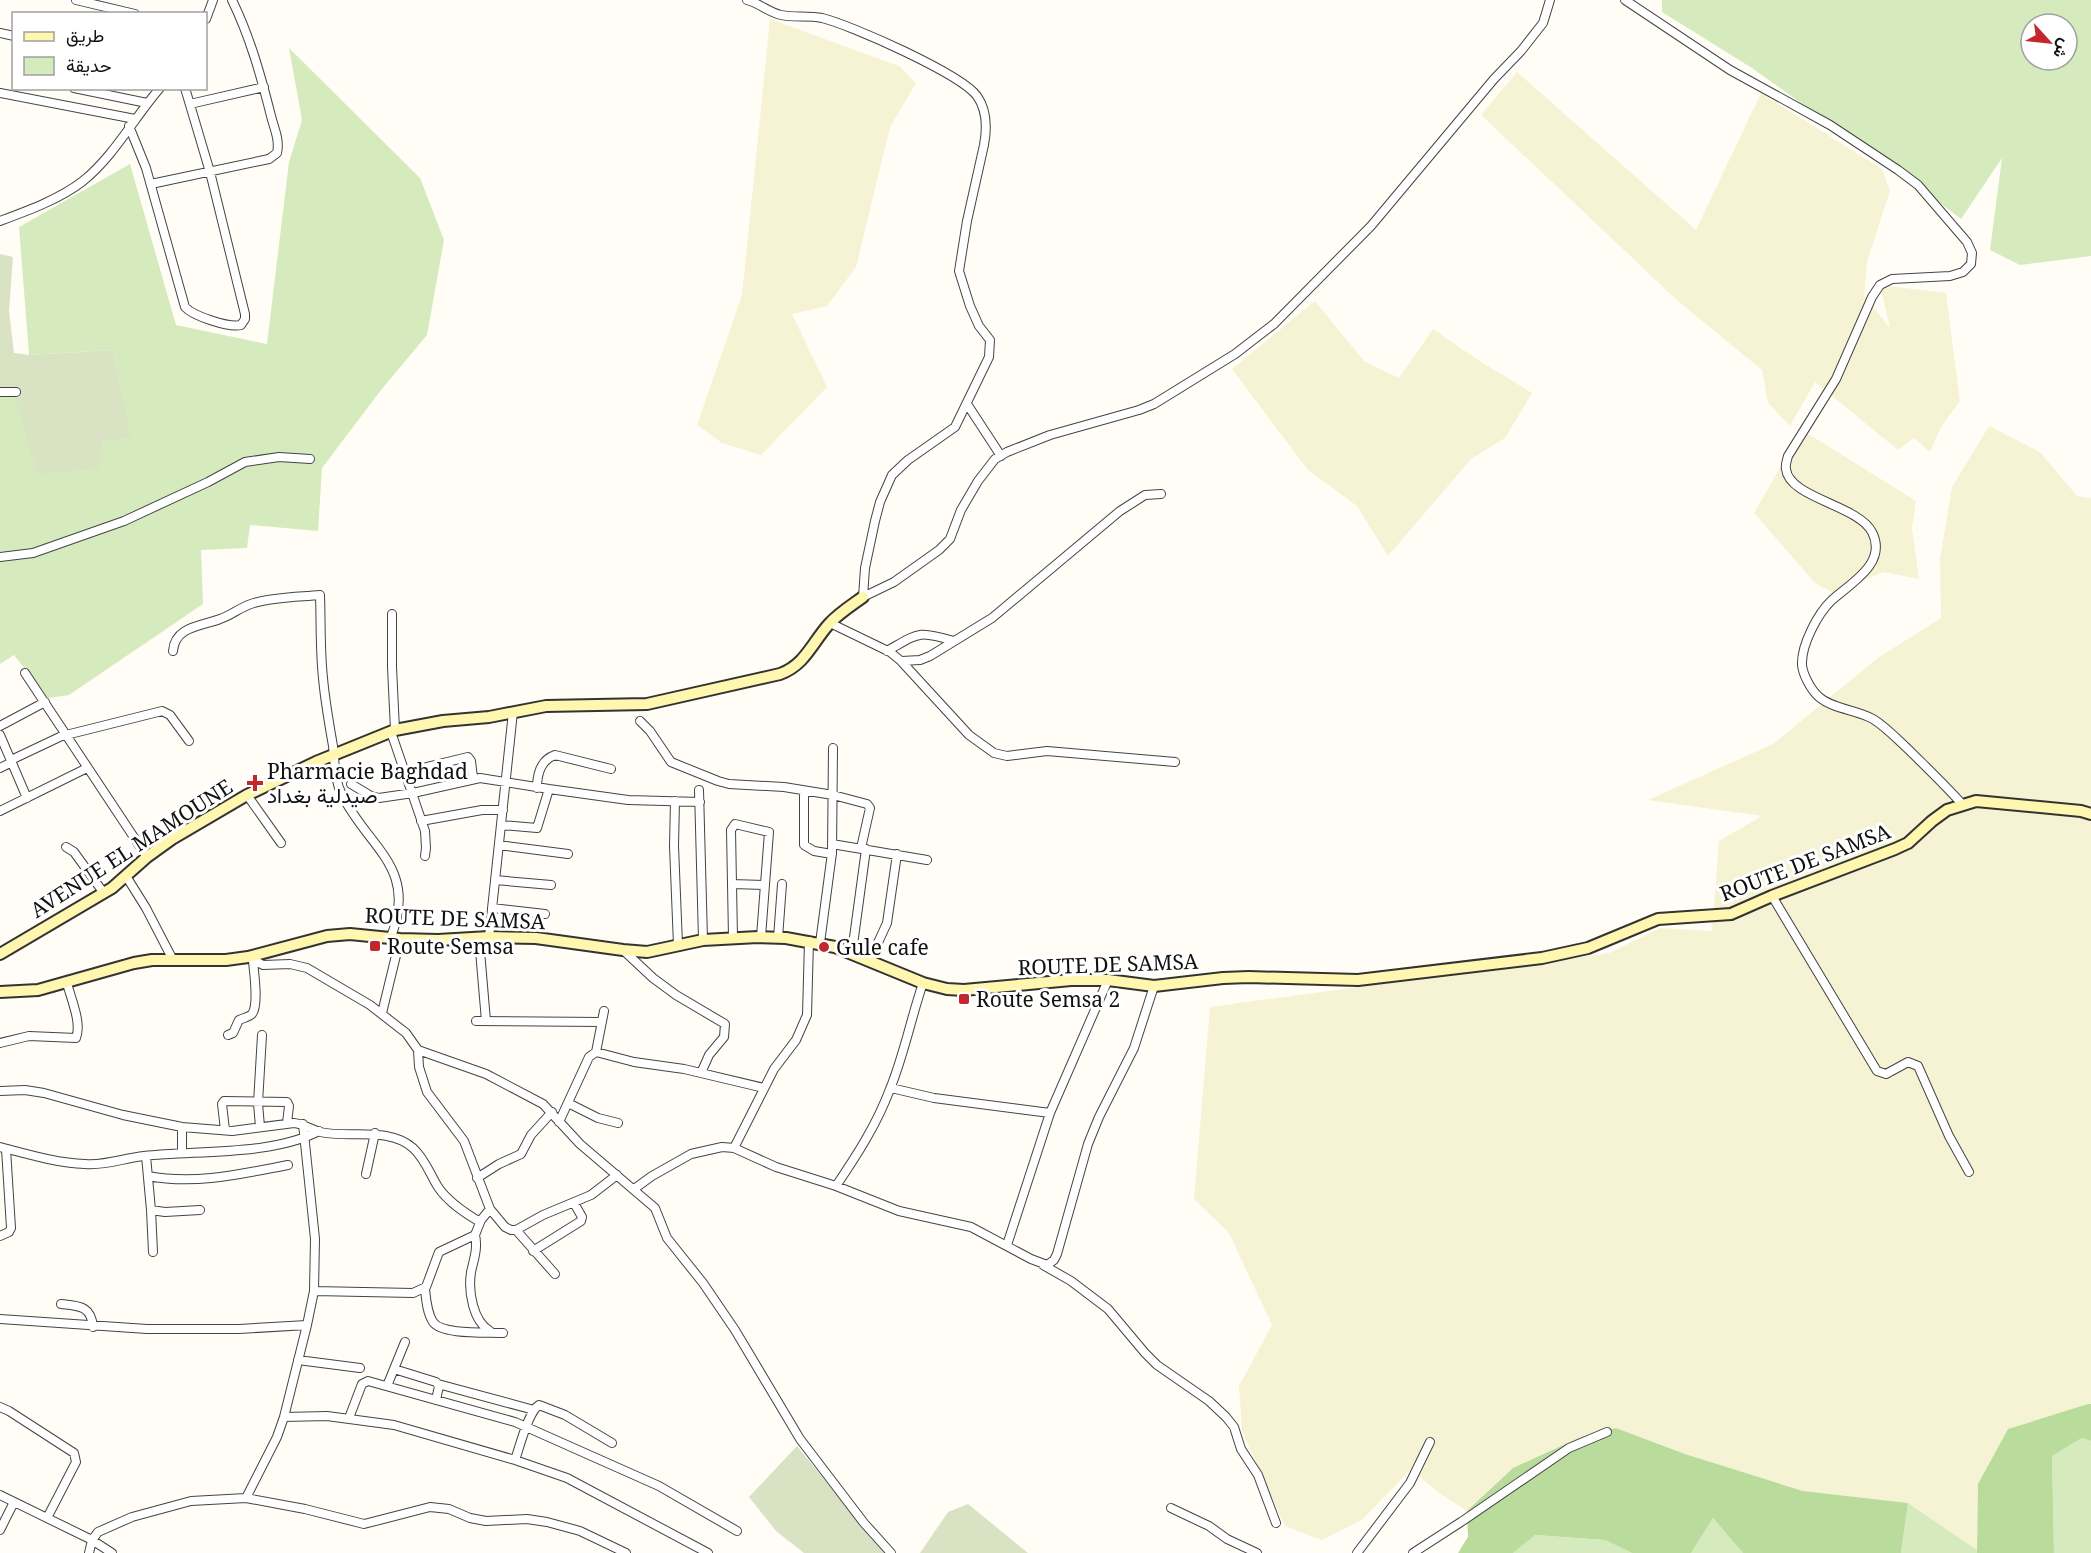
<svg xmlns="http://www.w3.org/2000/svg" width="2091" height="1553" font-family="'Noto Serif',Vazirmatn,serif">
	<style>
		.farmland { fill: #f6f3d4 }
		.green { fill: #d5ebbd; fill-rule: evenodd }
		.forest { fill: #b9dc9c }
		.cemetery { fill: #d9e3c4 }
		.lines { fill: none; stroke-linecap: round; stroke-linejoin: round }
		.street-casing { stroke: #444; stroke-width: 10 }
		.secondary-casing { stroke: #333; stroke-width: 14 }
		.street { stroke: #fff; stroke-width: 8 }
		.secondary { stroke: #fff6b0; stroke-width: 10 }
		.poi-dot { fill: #c4262e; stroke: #fff; stroke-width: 2 }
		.labels { text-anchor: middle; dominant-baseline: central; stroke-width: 6; stroke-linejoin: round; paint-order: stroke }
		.poi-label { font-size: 21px; fill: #111; stroke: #fff; text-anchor: start }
		.street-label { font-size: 21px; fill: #111; stroke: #fff }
	</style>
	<rect width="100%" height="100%" fill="#fffdf5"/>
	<!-- farmland -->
	<path class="farmland" d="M 770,19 L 899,66 L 916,83 L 890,127 L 856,267 L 827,306 L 792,314 L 827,387 L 761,455 L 722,443 L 697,425 L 742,295 Z
		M 1517,72 L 1696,230 L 1761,93 L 1882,169 L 1890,191 L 1867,262 L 1864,296 L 1890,328 L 1880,285 L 1946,293 L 1960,401 L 1941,427 L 1930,452 L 1914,438 L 1898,450 L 1815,382 L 1790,426 L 1768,403 L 1762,370 L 1679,302 L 1481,115 Z
		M 1315,301 L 1364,361 L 1399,378 L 1433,329 L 1478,360 L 1532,393 L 1505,438 L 1471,459 L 1388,556 L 1357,506 L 1308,470 L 1232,369 Z
		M 1989,426 L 2040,452 L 2077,496 L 2091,498 L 2091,1404 L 2008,1429 L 1978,1484 L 1977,1550 L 1908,1503 L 1803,1491 L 1685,1454 L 1616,1428 L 1513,1468 L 1467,1511 L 1439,1493 L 1411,1469 L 1362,1520 L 1322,1540 L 1285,1526 L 1242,1431 L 1239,1386 L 1272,1325 L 1229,1233 L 1194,1199 L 1210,1007 L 1609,953 L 1660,928 L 1712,931 L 1719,841 L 1762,816 L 1648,800 L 1773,744 L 1879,657 L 1941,618 L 1940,559 L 1952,487 Z
		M 1802,430 L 1916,501 L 1912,528 L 1919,579 L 1884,572 L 1834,593 L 1815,583 L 1754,513 Z"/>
	<!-- green -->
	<path class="green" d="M 1662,0 L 2091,0 L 2091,256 L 2020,265 L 1990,250 L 2002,158 L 1961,219 L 1915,184 L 1752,68 L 1662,12 ZM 2031,24 L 2067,24 L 2067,60 L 2031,60 Z
		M 289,48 L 420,178 L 444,240 L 427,335 L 381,390 L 322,468 L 318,531 L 250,525 L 247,548 L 201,550 L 203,604 L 69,695 L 48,698 L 14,655 L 0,664 L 0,394 L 15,398 L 102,442 L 130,438 L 113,350 L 29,355 L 19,227 L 130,164 L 176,325 L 267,344 L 289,162 L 302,120 Z
		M 2082,1438 L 2091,1441 L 2091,1553 L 2054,1553 L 2052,1456 Z
		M 1908,1503 L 1977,1550 L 1977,1553 L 1901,1553 Z
		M 1713,1518 L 1743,1553 L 1691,1553 Z
		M 1534,1535 L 1605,1540 L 1632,1553 L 1513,1553 Z"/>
	<!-- forest -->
	<path class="forest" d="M 2088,1404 L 2091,1404 L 2091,1441 L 2082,1438 L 2052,1456 L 2054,1553 L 1977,1553 L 1978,1484 L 2008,1429 Z
		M 1616,1428 L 1685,1454 L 1803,1491 L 1908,1503 L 1901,1553 L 1743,1553 L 1713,1518 L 1691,1553 L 1632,1553 L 1605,1540 L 1535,1535 L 1513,1553 L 1458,1553 L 1468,1537 L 1467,1511 L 1513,1468 L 1581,1437 Z"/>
	<!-- cemetery -->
	<path class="cemetery" d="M 0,254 L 13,257 L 9,311 L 14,353 L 29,355 L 113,350 L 131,438 L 102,442 L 99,469 L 37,474 L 15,398 L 0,394 Z
		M 797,1446 L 884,1553 L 804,1553 L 776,1531 L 749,1497 Z
		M 968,1504 L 1028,1553 L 920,1553 L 948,1512 Z"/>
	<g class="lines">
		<!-- street casing -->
		<g class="street-casing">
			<path id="street" d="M 76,0 L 135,14
				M 747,0 C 759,3 768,12 781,15 C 794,18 808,15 822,18 C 851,25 961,74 977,96 C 987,110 987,129 984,145 L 967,221 L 959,271 L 970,306 L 979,326 L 990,340 L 989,357 L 955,427 L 908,460 L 892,475 L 880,502 L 875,521 L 865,568 L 863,597 L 894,582 L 939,550 L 950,539 L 961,510 L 978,481 L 995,459 L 1007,452 L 1050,435 L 1139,410 L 1154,404 L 1235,354 L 1274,324 L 1371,226 L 1494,79 L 1521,51 L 1543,23 L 1550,0
				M 1625,0 L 1730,70 L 1830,125 L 1898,170 L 1918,185 L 1967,242 L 1972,253 L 1971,264 L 1963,272 L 1950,276 L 1892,279 L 1880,285 L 1872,297 L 1836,379 L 1788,456 C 1787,460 1785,465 1786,469 C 1789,498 1858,505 1872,532 C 1888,563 1851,583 1832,600 C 1818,613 1801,645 1802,665 C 1803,675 1811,690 1819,697 C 1833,709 1857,710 1873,719 C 1886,727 1897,739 1908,749 C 1926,767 1945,785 1962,804
				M 206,19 L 213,0
				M 0,33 L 14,36
				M 74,88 L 147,103
				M 0,93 L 135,119
				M 190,104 L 264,87
				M 129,126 L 146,168 L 185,307 C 193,316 229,328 241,325 L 245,319 L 245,314 L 210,172 L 185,88
				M 151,184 L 269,159 L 277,153 C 280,140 274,128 271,116 C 261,76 250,37 232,0
				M 0,221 C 27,211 60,199 83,181 C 114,156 134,118 160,88
				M 0,392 L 16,392
				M 967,404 L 1001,456
				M 0,557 L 33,553 L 124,521 L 208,482 L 245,462 L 279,457 L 310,459
				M 392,614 L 392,667 L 395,730
				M 830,623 L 890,652 L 901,661 L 969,735 L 994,753 L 1007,756 L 1047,751 L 1175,762
				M 173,651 C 175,626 202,626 220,619 C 232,615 242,606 254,603 C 275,597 298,597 320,595 C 321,623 320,651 323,678 C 325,701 329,723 333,746 C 335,763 334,779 342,795 C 369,849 418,867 391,937
				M 887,651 C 919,633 917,630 954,641
				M 902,661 L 920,660 L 930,656 L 992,618 L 1120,511 L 1145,495 L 1161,494
				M 25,673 L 147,857
				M 640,721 L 650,731 L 671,762 L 718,781 L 729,784 L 784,787 L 833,795 L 867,804 L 870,808 L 861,848
				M 0,726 L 45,702
				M 391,732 L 425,831 L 426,848 L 425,856
				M 0,735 L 27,798
				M 66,735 L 162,711 L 170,715 L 189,741
				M 11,760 L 66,734
				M 0,768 L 12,762
				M 406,772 L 468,757 L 471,761 L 473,778
				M 351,784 L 371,796 L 379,798 L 413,793 L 480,778 L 549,789 L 537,828 L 502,825
				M 537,788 C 537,773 541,760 555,755 L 611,769
				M 549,789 L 628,800 L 700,802
				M 699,790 L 703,940
				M 804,791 L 804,845 L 814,851 L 832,854
				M 247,795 L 281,843
				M 675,801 L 674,846 L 678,945
				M 0,811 L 87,768
				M 421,821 L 482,810 L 503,810
				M 832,844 L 927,860
				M 499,845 L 568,854
				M 66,847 L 74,852 L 103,892
				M 126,876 L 146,908 L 173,960
				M 495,880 L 551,885
				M 732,884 L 764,885
				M 1772,896 L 1877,1071 L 1886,1074 L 1908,1062 L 1918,1066 L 1949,1136 L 1969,1172
				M 492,908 L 545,914
				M 489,937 L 513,712
				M 733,938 L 731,830 L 735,824 L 769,832 L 761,937
				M 778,938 L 782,884
				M 479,939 L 486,1021
				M 820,943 L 832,853 L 833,748
				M 623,950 L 653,978 L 676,995 L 725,1024 L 724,1037 L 709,1055 L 701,1073
				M 852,952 L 866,849
				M 248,957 L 263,965 L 290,964 L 307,968 L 370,1005 L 406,1033 L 418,1050 L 419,1067 L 427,1092 L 464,1141 L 490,1209 L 505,1227 L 511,1230 L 516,1230 L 543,1215 L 591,1195 L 617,1175
				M 870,960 L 887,923 L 897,854
				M 382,1013 L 400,939
				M 476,1021 L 602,1022
				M 228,1035 L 233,1033 L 239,1020 C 243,1018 249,1017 252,1014 C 259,1005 254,973 253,961
				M 0,1043 L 29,1036 L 76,1038 C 82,1023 71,999 67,983
				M 418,1050 L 486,1074 L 543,1104 L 580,1144 L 655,1208 L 667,1238 L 703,1283 L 735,1330 L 800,1439 L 864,1523 L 891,1553
				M 596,1052 L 604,1011
				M 891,1088 L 934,1098 L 1050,1113
				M 0,1091 L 25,1090 L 44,1093 L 123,1115 L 182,1127 L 232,1131 L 294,1123 C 303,1124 311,1129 320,1132 C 350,1139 388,1126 413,1148 C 425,1159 430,1174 438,1187 C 448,1202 465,1213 480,1222
				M 568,1103 L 598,1118 L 618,1123
				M 559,1122 L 589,1057 L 596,1052 L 634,1062 L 684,1069 L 764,1088
				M 182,1127 L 182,1153
				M 260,1127 L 258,1103 L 262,1035
				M 225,1130 L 222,1104 L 224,1101 L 287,1102 L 289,1106 L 287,1123
				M 0,1147 C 27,1154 57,1163 85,1164 C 105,1166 124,1158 144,1156 C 197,1150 271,1156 319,1131
				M 734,1148 L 774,1069 L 796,1040 L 807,1015 L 809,941
				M 146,1156 L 151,1210 L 153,1252
				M 366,1174 L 375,1133
				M 148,1176 C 196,1185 241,1174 288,1165
				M 477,1178 L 499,1164 L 521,1154 L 531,1135 L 552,1112
				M 836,1186 C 857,1155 877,1124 890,1089 C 904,1055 911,1018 923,983
				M 634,1189 L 652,1176 L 691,1154 L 722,1147 L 734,1148 L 776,1167 L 836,1186 L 899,1211 L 971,1227 L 1031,1259 L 1047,1265 L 1054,1260 L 1057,1254 L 1088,1144 L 1099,1117 L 1134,1048 L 1154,986
				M 151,1210 L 165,1212 L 200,1210
				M 516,1230 L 555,1274
				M 475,1235 C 478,1248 474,1259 471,1272 C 468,1292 473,1321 490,1331
				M 0,1236 L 9,1232 L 11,1228 L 6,1149
				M 1007,1245 L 1050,1113 L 1108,980
				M 533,1251 L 581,1221 L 582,1217 L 574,1203
				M 1043,1265 L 1071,1281 L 1108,1309 L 1145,1353 L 1157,1365 L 1209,1401 L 1226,1417 L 1234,1427 L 1241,1449 L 1258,1475 L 1276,1523
				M 425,1289 C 426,1299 427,1313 433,1322 C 442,1335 487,1332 503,1333
				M 314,1291 L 413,1293 L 426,1287 L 439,1252 L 475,1235 L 481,1220 L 490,1209
				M 61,1304 C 80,1306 91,1306 93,1327
				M 0,1319 L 147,1329 L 239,1329 L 307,1325
				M 298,1360 L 360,1368
				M 394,1369 L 436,1382 L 439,1386 L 436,1400
				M 438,1384 L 534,1410
				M 387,1386 L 405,1342
				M 0,1407 L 9,1411 L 74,1453 L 76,1462 L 47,1518
				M 284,1417 L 327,1416 L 394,1425 L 515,1460 L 567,1478 L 708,1553
				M 349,1418 L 362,1384 L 368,1381 L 515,1422 L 659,1486 L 737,1531
				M 515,1460 C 520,1446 528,1412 539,1405 L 565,1415 L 612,1443
				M 0,1495 L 92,1540 L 112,1553
				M 246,1498 L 277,1437 L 284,1417 L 307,1325 L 314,1291 L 315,1239 L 303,1124
				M 1171,1508 L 1209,1526 L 1227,1539 L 1257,1553
				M 0,1530 L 14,1502
				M 89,1553 L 92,1540 L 98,1532 L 132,1517 L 191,1501 L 246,1498 L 305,1509 L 364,1524 L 430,1507 L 449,1509 L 470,1518 L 486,1521 L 527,1519 L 547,1522 L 580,1531 L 626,1553
				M 1357,1553 L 1410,1483 L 1430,1442
				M 1413,1553 L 1461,1522 L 1569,1448 L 1607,1432"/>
		</g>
		<!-- secondary casing -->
		<g class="secondary-casing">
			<path id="secondary" d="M 0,954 L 112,888 L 147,857 L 172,839 L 247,795 L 316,762 L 395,730 L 443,721 L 489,717 L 546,706 L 647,704 L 780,674 C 805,665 812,643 829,624 C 839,613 852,605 863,597
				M 0,992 L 38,990 L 134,963 L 152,960 L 226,960 L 248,957 L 327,936 L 350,934 L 400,939 L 438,940 L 489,937 L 536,938 L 623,950 L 647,952 L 703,940 L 758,937 L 786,938 L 835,947 L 923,983 L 947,989 L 964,990 L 1071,980 L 1108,980 L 1154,986 L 1223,978 L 1249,977 L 1358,980 L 1542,958 L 1588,948 L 1658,919 L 1731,914 L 1772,896 L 1895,849 L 1908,843 L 1932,821 L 1947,810 L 1976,801 L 2081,811 L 2091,814"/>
		</g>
		<!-- street -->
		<use href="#street" class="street"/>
		<!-- secondary -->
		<use href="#secondary" class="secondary"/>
	</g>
	<!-- markers -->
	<g class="poi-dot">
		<path d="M252 774h6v6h6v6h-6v6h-6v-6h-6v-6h6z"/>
		<rect x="369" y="940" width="12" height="12" rx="3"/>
		<circle cx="824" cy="947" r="6"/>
		<rect x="958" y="993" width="12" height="12" rx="3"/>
	</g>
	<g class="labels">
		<!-- poi labels -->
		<g class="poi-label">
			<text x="267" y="771">Pharmacie Baghdad<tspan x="267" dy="24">صيدلية بغداد</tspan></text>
			<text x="387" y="946">Route Semsa</text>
			<text x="836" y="947">Gule cafe</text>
			<text x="976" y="999">Route Semsa 2</text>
		</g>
		<!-- street labels -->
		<g class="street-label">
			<text transform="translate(131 848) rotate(-33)">AVENUE EL MAMOUNE</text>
			<text transform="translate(1805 862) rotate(-21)">ROUTE DE SAMSA</text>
			<text transform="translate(455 918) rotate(2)">ROUTE DE SAMSA</text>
			<text transform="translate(1108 964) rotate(-2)">ROUTE DE SAMSA</text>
		</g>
	</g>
	<!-- legend -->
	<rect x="12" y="12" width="195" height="78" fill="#ffffff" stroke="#a0a0a0" stroke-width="1.5"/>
	<rect x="24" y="32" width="30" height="9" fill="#fff6b0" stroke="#a0a0a0" stroke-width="1.5"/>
	<text x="66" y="42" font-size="18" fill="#111111">طريق</text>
	<rect x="24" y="57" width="30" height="18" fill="#d5ebbd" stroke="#a0a0a0" stroke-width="1.5"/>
	<text x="66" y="72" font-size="18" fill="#111111">حديقة</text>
	<!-- north arrow -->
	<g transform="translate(2049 42) rotate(117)"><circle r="28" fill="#ffffff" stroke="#a0a0a0" stroke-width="1.5"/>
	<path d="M0-4.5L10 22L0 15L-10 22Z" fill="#c4262e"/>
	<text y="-9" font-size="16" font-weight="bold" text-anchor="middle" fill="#111111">ش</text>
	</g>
</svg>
